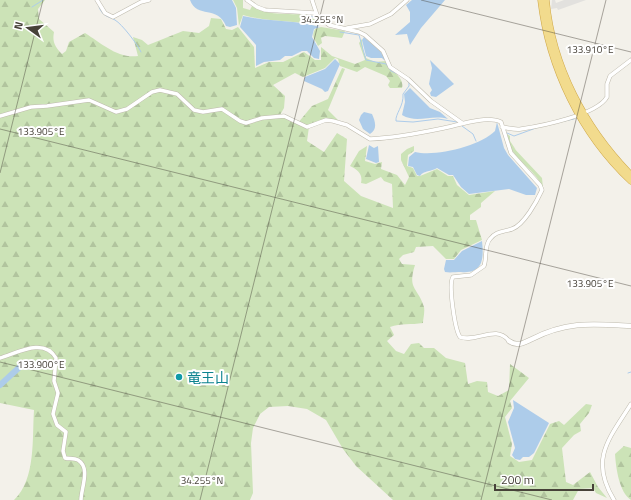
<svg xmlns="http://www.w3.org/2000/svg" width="631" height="500" font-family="'Titillium Web','Noto Sans JP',sans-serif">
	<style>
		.green { fill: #cce3b7 }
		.forest { fill: url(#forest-firs) }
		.parking { fill: #e2e1de }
		.water { fill: #adccea }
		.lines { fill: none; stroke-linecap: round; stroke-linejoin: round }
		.stream { stroke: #adccea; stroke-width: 1 }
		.river { stroke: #adccea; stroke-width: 6 }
		.minor-casing { stroke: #bebaad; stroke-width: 4.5 }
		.tertiary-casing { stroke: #bebaad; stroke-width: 5.5 }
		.trunk-casing { stroke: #cfa849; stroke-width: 7 }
		.minor { stroke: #fff; stroke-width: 3.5 }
		.tertiary { stroke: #fff; stroke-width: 4.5 }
		.trunk { stroke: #f2db8d; stroke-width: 6 }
		.ticks { fill: none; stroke: #474239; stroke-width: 1; stroke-opacity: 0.45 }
		.culture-dot { fill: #0f9aa8; stroke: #fff; stroke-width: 1.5 }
		.labels { text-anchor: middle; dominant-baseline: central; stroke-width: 4; stroke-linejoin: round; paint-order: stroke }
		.culture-label { font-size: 14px; fill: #0d838f; stroke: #fff; text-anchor: start }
		.ticks-label { font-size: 10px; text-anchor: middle; fill: #474239; stroke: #fff; stroke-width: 4; stroke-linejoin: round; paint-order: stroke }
	</style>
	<defs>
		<pattern id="forest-firs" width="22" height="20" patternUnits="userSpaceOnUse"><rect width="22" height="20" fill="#cce3b7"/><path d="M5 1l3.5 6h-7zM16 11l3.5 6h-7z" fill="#b1c49e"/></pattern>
	</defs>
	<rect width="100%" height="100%" fill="#f3f1ea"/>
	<!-- green -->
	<path class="green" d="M 233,0 L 243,0 L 243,8 L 250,10 L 252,6 C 267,17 292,13 310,15 L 310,17 L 322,23 L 321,25 C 295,21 268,22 243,15 L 239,26 L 237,8 Z
		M 507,134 L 510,136 L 510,141 L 516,150 L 511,145 L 542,178 L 543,188 C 535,167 508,159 507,134 Z"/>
	<!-- forest -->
	<path class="forest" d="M 0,0 L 45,0 L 38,9 L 39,19 L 54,32 C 52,42 55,47 62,54 L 66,51 L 69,42 L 85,33 C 101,43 118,59 138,56 L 133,37 L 142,40 L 148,45 L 183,31 L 199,33 L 209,26 L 211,18 L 221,19 L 226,29 L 232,30 L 238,27 L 254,47 L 255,68 L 269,62 L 283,62 L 304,52 L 315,60 L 321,60 L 321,47 L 332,56 L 355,64 L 365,60 L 359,43 L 362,39 L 363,50 L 366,58 L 375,62 L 386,61 C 389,71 405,76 402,88 L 390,88 L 388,85 L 390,81 L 386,76 L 365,67 L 357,72 L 340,66 L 338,59 L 335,58 L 325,68 L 303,77 L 295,73 L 273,85 L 285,96 L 284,108 L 280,115 L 297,124 L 312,106 L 328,99 L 342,68 L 345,69 L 328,110 L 338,120 L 326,119 L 309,127 L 307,141 L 324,152 L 337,133 L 347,139 L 344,181 L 361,196 L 393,208 L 392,184 L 384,181 L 381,177 L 366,184 L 361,183 C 363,174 358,170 350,166 L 359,151 L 367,146 L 365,161 L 375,164 L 382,162 L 381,169 L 397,175 L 405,185 L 409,177 L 401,160 L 401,154 L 407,149 L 414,146 L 414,151 L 408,155 L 407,166 L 413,168 L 417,176 L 420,176 L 437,169 L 448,176 L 453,176 L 457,185 L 469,195 L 495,191 L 481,203 L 481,207 L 470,215 L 470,220 L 476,220 L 482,240 L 461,250 L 454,259 L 446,259 L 433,246 L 416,247 L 414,252 L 403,255 L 399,259 L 402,264 L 415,265 C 407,290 418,287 424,307 C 425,312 423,319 423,323 C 411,325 401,323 390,327 L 394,335 L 387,341 L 396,351 L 404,354 L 411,344 L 419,343 L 424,348 L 434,348 L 446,358 L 465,363 L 468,384 L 477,381 L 487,382 L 488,392 L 498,396 L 509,390 L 510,364 L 529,378 L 510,401 L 512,408 L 505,417 L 512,444 L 510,456 L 519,462 L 532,460 L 550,424 L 559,421 L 564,425 L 586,404 L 592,405 L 589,413 L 580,424 L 581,431 L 574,435 L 562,448 L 566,482 L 573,485 L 590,472 L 598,487 L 607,498 L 596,493 L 593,488 L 579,489 L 573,500 L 393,500 L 356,466 L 343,449 L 326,420 L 307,409 L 288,406 L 269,407 L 260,414 L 253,428 L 251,443 L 253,493 L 250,500 L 14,500 C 36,479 32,438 34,410 L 0,403 Z
		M 321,27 L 345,31 L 342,38 L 325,36 L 321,38 L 322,43 L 318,46 C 315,39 311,37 315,29 Z
		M 624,446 L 631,448 L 631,500 C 619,492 616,468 615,454 Z"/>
	<!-- parking -->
	<path class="parking" d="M 552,0 L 555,0 L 556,3 L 564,0 L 586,0 L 558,10 L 557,8 L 551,9 Z"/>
	<!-- water -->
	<path class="water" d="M 190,0 L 232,0 L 236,8 L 237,25 L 230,27 L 226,26 C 218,5 197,19 190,0 Z
		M 412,0 L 445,0 L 421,28 L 410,45 L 407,34 L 395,35 L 410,22 L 410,12 L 406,5 Z
		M 243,16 C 269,22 295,20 320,27 L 314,29 L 312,37 L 320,51 L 319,59 L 314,58 L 307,51 L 302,51 L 292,56 L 285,56 L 280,60 L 264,62 L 256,66 L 256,45 L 240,27 Z
		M 364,37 L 380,51 L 385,58 L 384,60 L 382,58 L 371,58 L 366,56 L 362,40 Z
		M 335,59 L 340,64 L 328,91 L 325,92 L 322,89 L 304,81 L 305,77 L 325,69 Z
		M 430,60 L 454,84 L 436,97 L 431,96 L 430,93 L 432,90 L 429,84 L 432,68 Z
		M 410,88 L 430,108 L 440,112 L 448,119 C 432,114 417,124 402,115 L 405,102 L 404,94 Z
		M 364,112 L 372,114 C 375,121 378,129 370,134 L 363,129 L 359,120 L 361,115 Z
		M 497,122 L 504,148 L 508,155 L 537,188 L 535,195 L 526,195 L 509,189 L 469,194 L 461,187 L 453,175 L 449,175 L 437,168 C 431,172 424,170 420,176 L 417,175 L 413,167 L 408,166 L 409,157 L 415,152 C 436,157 480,146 495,131 Z
		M 369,145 L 374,148 L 378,146 L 379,162 L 376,163 L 366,159 Z
		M 482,241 C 484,259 483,274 461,272 C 455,272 450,273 445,272 L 444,269 L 446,260 L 454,260 L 462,251 Z
		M 513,400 L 549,423 L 534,453 L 529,457 L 523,457 L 520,460 L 515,459 L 512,455 L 515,448 L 508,422 L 514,408 Z"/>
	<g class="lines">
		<!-- stream -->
		<path class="stream" d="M 32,7 L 43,0
			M 99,7 C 103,17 108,16 115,20 C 122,24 138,45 141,52
			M 311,16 L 322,22 L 317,26
			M 340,32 L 359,35 L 366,60 L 386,64 L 391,71 L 398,74
			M 409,81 L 409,86 L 403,94 C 404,106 395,114 396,121 L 413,122 L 438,119 L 457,122
			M 564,121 L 574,119
			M 462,126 L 473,134 L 476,141
			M 507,133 L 514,136 L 536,128
			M 628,373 L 631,372"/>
		<!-- river -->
		<path class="river" d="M 0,385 L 23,364"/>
		<!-- minor casing -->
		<g class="minor-casing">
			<path id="minor" d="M 97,0 L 105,13 L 113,17 L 141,2 L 149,0
				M 247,0 L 257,7 L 265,10 L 314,13 L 329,25 L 359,32 L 365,35 L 383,51 L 390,67 L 408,79 L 431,101 L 462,123
				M 312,0 L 317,15
				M 347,28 L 370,24 L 391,14 L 407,0
				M 0,116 L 31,107 L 47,106 L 89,100 L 116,112 L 127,109 L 152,92 L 160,90 L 177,94 L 194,110 L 203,112 L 222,109 L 240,121 L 246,123 L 262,118 L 284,116 L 307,127 L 326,120 L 333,121 L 347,125 L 370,139 C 394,138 420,133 444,128 C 459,125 486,115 501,122 L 511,153 L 540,185 L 542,190 C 537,201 524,225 512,229 C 503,232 496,231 490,239 C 484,245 487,258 484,266 L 471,275 L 453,277 C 448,284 455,330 460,337 C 477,343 496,324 509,341
				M 502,127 C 508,128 515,130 521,129 C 541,126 597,115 607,97 L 607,84 L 610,76 L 631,60
				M 0,358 C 17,353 44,337 56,358 L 54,381 L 58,393 L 53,414 L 57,425 L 66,432 L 63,451 L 65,458 C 69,459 74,458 78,460 C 91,468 81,488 81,500
				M 614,500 C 589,459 609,439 631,404"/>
		</g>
		<!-- tertiary casing -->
		<g class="tertiary-casing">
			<path id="tertiary" d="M 509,341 C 517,347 524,343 532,339 C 568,321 592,324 631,326"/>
		</g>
		<!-- trunk casing -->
		<g class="trunk-casing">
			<path id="trunk" d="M 541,0 C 549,68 581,134 631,181
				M 546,0 C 552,66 585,128 631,175"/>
		</g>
		<!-- minor -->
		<use href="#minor" class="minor"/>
		<!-- tertiary -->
		<use href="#tertiary" class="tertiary"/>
		<!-- trunk -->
		<use href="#trunk" class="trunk"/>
	</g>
	<!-- ticks -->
	<path class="ticks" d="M 421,0 L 631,52M 0,129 L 631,286M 0,173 L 43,0M 0,362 L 552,500M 200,500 L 324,0M 481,500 L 606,0"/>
	<!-- markers -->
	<circle class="culture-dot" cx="179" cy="377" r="4"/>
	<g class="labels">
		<!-- culture labels -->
		<g class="culture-label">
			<text x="187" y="377">竜王山</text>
		</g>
	</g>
	<g class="ticks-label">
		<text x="322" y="23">34.255°N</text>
		<text x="590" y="53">133.910°E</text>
		<text x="41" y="135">133.905°E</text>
		<text x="590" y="287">133.905°E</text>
		<text x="41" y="368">133.900°E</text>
		<text x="202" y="484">34.255°N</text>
	</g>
	<!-- north arrow -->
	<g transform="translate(28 28) rotate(284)" stroke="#ffffff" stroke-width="3" paint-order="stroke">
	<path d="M0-3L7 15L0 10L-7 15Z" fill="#474239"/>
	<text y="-6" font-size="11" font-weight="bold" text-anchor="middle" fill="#474239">N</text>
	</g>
	<!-- scale -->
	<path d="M495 484v6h98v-6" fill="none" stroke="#474239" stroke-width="2"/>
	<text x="501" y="484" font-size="12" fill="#474239" stroke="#ffffff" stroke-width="3" paint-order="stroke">200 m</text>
</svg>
